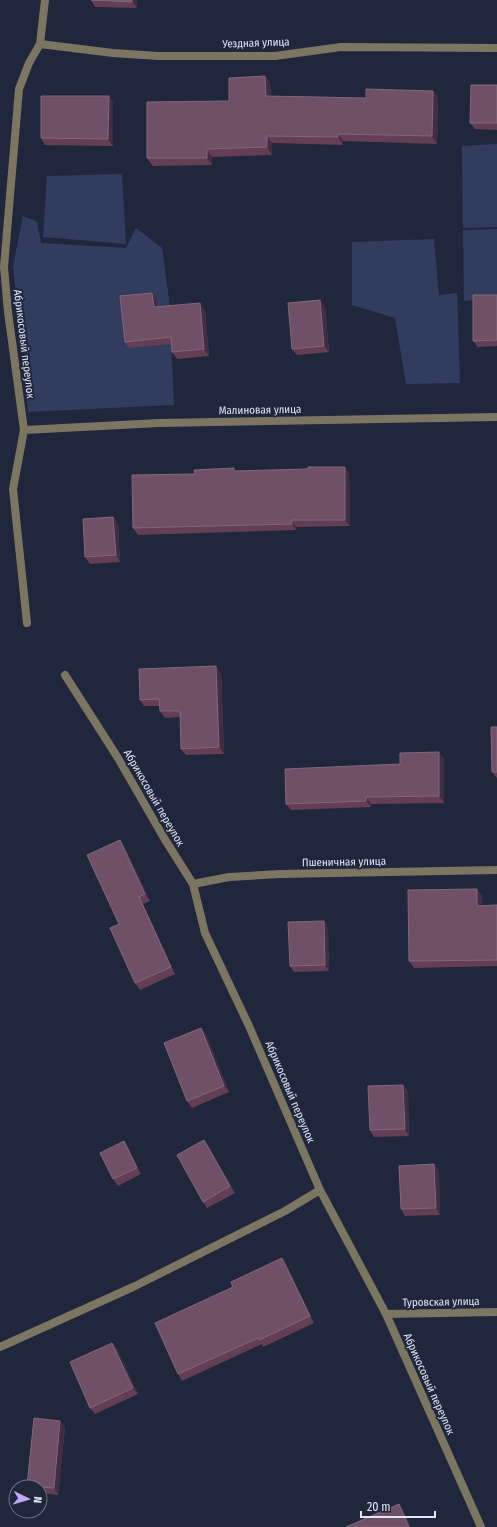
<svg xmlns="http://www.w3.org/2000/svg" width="497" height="1527" font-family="'Fira Sans Condensed',sans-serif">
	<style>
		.green { fill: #323c5f }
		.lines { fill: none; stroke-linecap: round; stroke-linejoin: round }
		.street { stroke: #7c7561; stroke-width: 8 }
		.wall { fill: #633e55 }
		.shaded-wall { fill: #422d44 }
		.building { fill: #705066; stroke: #82677d }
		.labels { text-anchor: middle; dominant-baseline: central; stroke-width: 4; stroke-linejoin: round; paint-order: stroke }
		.street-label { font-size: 11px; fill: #e1e6f5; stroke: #20273d }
	</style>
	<rect width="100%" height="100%" fill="#20273d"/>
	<!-- green -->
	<path class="green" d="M 497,144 L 497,227 L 463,228 L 462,146 Z
		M 122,174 L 126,244 L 43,237 L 47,176 Z
		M 23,216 L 37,222 L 41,243 L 126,248 L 136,228 L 162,248 L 169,299 L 174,405 L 28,412 L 13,266 Z
		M 497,229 L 497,298 L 464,301 L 463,230 Z
		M 434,239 L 439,295 L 457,293 L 460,383 L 406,384 L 395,318 L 352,305 L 352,242 Z"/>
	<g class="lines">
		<!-- street -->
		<path class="street" d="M 40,44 L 113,53 L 158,56 L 275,56 L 341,47 L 497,48
			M 24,430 L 159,423 L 497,417
			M 27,623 L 13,489 L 24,430 L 8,312 L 4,267 L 19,89 L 29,63 L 40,44 L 45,0
			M 65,675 L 118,758 L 164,838 L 193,884 L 205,933 L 249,1026 L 320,1190 L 386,1314 L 481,1527
			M 193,884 L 229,877 L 280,874 L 497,870
			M 386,1314 L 497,1312
			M 0,1347 L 133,1287 L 285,1211 L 320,1190"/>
	</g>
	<!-- wall -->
	<path class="wall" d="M 91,0 L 137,0 L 137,8 L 95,7 Z
		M 265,76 L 270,84 L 271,96 L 366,98 L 433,91 L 438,98 L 437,144 L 343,141 L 343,145 L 272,143 L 272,155 L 212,157 L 212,165 L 153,166 L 147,158 Z
		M 497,85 L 497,130 L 475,129 L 470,123 Z
		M 109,96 L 113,103 L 113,146 L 45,145 L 41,138 Z
		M 497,295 L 497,346 L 478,347 L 473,341 Z
		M 157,299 L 158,307 L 205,310 L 209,356 L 177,359 L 172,352 L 172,344 L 129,348 L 125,342 Z
		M 325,306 L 329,352 L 297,355 L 292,349 Z
		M 236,471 L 349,473 L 350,526 L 296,527 L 296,530 L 138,535 L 133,528 L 195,474 Z
		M 113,517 L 118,524 L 120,562 L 90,564 L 85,557 Z
		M 221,673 L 224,754 L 186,755 L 181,749 L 180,717 L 165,718 L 160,711 L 160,706 L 144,706 L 140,700 Z
		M 497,727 L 497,778 L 492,772 Z
		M 444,759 L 444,803 L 371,804 L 371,807 L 291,810 L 286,804 L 400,764 Z
		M 120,840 L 124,846 L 150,901 L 143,904 L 175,974 L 140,990 L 135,983 L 119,924 Z
		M 482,895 L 482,906 L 497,905 L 497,966 L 414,968 L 409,961 Z
		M 324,921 L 328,928 L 329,971 L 294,972 L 290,966 Z
		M 201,1028 L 206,1034 L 229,1092 L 192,1108 L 187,1101 Z
		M 403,1085 L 408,1092 L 409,1136 L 374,1137 L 370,1130 Z
		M 204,1140 L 209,1147 L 235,1193 L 207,1208 L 203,1202 Z
		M 124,1141 L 128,1148 L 141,1174 L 118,1186 L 113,1179 Z
		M 439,1171 L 440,1215 L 405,1216 L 401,1209 Z
		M 286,1264 L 314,1323 L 263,1347 L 262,1344 L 182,1381 L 178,1374 Z
		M 112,1343 L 117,1349 L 138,1394 L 95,1414 L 90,1408 Z
		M 65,1427 L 58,1495 L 40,1493 L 40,1487 L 28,1487 L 27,1486 Z"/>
	<!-- shaded-wall -->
	<path class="shaded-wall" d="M 132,0 L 137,0 L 137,8 L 132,2 Z
		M 265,76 L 270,84 L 271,103 L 266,96 Z
		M 433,91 L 438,98 L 437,144 L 432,136 Z
		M 109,96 L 113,103 L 113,146 L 108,139 Z
		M 338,134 L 343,141 L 343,145 L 338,137 Z
		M 267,136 L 272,143 L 272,155 L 267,147 Z
		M 207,149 L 212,157 L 212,165 L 207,158 Z
		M 152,293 L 157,299 L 158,314 L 154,307 Z
		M 320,300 L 325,306 L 329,352 L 324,346 Z
		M 200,303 L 205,310 L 209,356 L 204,349 Z
		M 345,467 L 349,473 L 350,526 L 345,520 Z
		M 113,517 L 118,524 L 120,562 L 116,555 Z
		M 292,520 L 296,527 L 296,530 L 292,524 Z
		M 216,666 L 221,673 L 224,754 L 219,747 Z
		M 439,752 L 444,759 L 444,803 L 439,796 Z
		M 366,797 L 371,804 L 371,807 L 366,801 Z
		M 120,840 L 124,846 L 150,901 L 145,894 Z
		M 477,889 L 482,895 L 482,912 L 477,906 Z
		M 139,897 L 143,904 L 175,974 L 171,967 Z
		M 324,921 L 328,928 L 329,971 L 325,965 Z
		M 201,1028 L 206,1034 L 229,1092 L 224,1086 Z
		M 403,1085 L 408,1092 L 409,1136 L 405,1129 Z
		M 204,1140 L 209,1147 L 235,1193 L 230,1186 Z
		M 124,1141 L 128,1148 L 141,1174 L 137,1168 Z
		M 434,1164 L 439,1171 L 440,1215 L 436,1208 Z
		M 282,1258 L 286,1264 L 314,1323 L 310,1316 Z
		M 112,1343 L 117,1349 L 138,1394 L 133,1388 Z
		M 60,1421 L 65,1427 L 58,1495 L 54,1488 Z
		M 399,1504 L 403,1510 L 411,1527 L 409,1527 Z"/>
	<!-- building -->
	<path class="building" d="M 91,0 L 132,0 L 132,2 Z
		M 265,76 L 266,96 L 366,98 L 366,89 L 433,91 L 432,136 L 338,134 L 338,137 L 267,136 L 267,147 L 207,149 L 207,158 L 147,158 L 147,102 L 229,101 L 229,78 Z
		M 471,85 L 497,85 L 497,123 L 470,123 Z
		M 41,96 L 109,96 L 108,139 L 41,138 Z
		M 152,293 L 154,307 L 200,303 L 204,349 L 172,352 L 171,337 L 125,342 L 120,296 Z
		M 473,295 L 497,295 L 497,340 L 473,341 Z
		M 320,300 L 324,346 L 292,349 L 288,303 Z
		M 308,467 L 345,467 L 345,520 L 292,520 L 292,524 L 133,528 L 132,475 L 195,474 L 194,470 L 234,468 L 234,471 L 308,469 Z
		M 113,517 L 116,555 L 85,557 L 83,519 Z
		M 216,666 L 219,747 L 181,749 L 180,711 L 160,711 L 159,699 L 140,700 L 139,669 Z
		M 491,727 L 497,727 L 497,772 L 492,772 Z
		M 439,752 L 439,796 L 366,797 L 366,801 L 286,804 L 285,769 L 400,764 L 400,753 Z
		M 120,840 L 145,894 L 139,897 L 171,967 L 135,983 L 110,928 L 119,924 L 87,855 Z
		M 477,889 L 477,906 L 497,905 L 497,960 L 409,961 L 408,890 Z
		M 324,921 L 325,965 L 290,966 L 288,922 Z
		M 201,1028 L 224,1086 L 187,1101 L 164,1043 Z
		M 403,1085 L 405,1129 L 370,1130 L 368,1086 Z
		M 204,1140 L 230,1186 L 203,1202 L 177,1155 Z
		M 124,1141 L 137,1168 L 113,1179 L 100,1153 Z
		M 434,1164 L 436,1208 L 401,1209 L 399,1166 Z
		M 282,1258 L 310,1316 L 259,1340 L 258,1338 L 178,1374 L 155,1323 L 233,1287 L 231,1282 Z
		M 112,1343 L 133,1388 L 90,1408 L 70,1362 Z
		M 34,1418 L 60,1421 L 54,1488 L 27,1486 Z
		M 399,1504 L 409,1527 L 346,1527 Z"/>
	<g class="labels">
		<!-- street labels -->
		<g class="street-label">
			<text transform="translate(256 43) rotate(-2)">Уездная улица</text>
			<text transform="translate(24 344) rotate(83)">Абрикосовый переулок</text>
			<text transform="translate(260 410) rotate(-1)">Малиновая улица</text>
			<text transform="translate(154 798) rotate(60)">Абрикосовый переулок</text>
			<text transform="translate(344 862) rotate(-1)">Пшеничная улица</text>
			<text transform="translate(290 1092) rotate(67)">Абрикосовый переулок</text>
			<text transform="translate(441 1302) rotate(-1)">Туровская улица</text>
			<text transform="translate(429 1384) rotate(66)">Абрикосовый переулок</text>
		</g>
	</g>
	<!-- north arrow -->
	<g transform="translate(28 1499) rotate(95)"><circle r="19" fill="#20273d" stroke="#6d7387"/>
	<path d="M0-3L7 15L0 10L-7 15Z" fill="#c1a8f3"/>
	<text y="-6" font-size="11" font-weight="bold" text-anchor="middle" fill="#e1e6f5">N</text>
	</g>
	<!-- scale -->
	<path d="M361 1511v6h74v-6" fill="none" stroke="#e1e6f5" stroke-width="2"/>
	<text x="367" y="1511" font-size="12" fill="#e1e6f5" stroke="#20273d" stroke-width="3" paint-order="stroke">20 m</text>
</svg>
